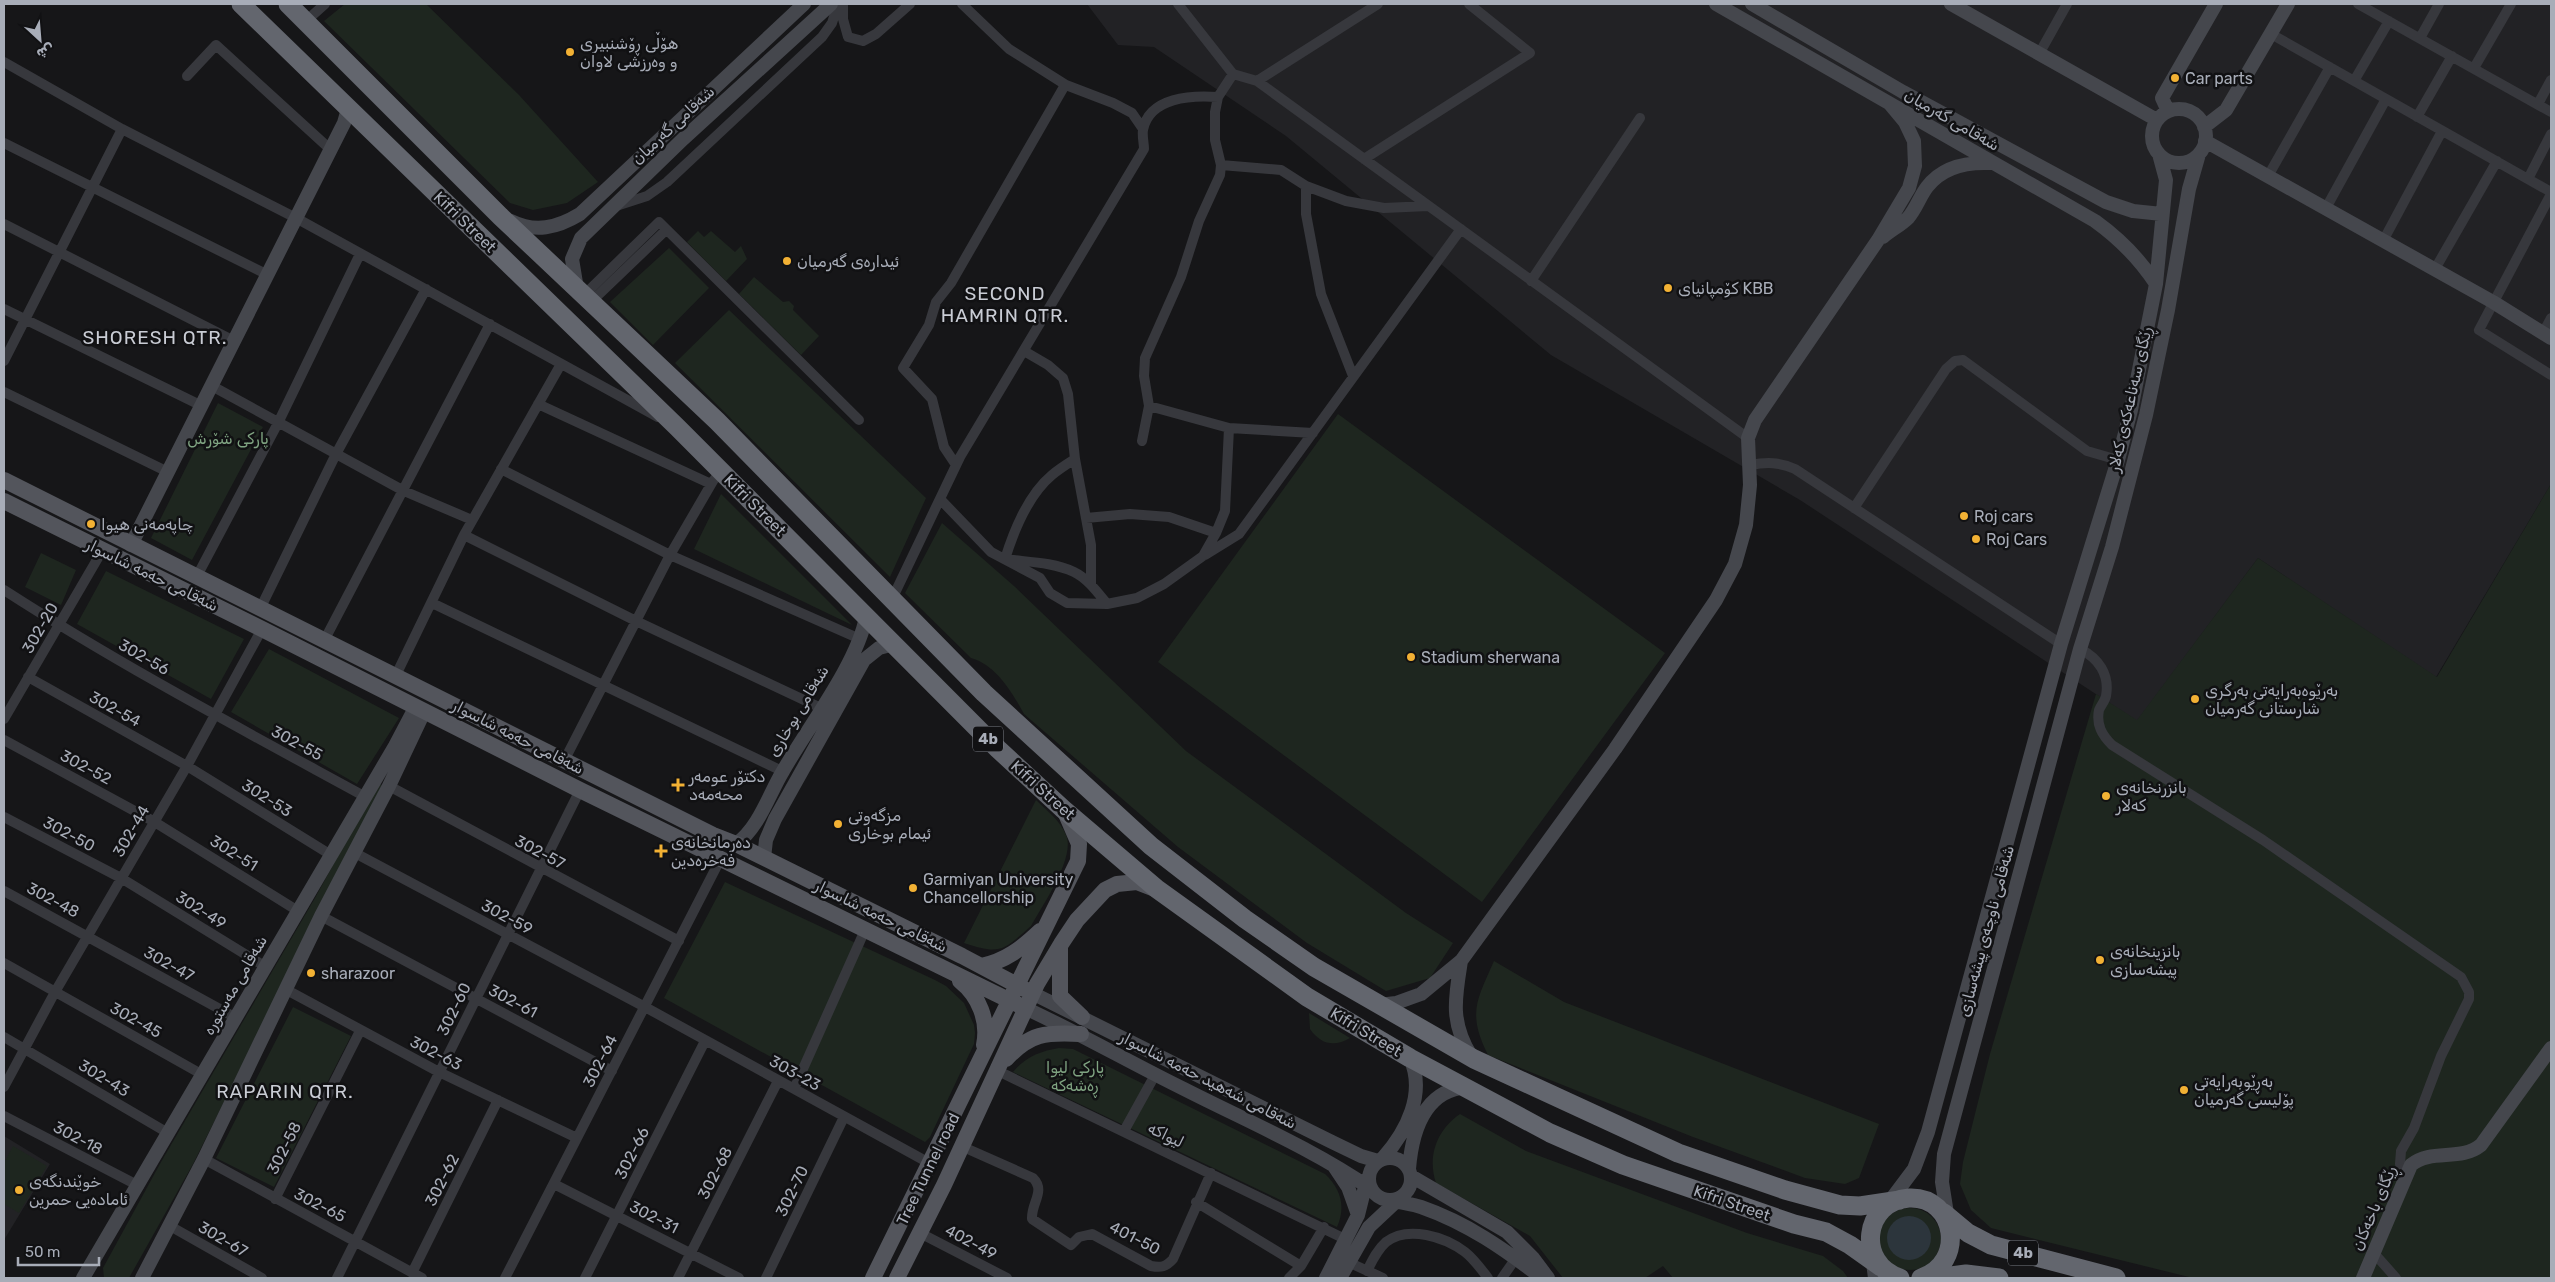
<svg xmlns="http://www.w3.org/2000/svg" width="2555" height="1282" font-family="Rubik,'Noto Sans Arabic',sans-serif">
	<style>
		.built { fill: #222225 }
		.green { fill: #1e261f }
		.water { fill: #2c353c }
		.lines { fill: none; stroke-linecap: round; stroke-linejoin: round }
		.street { stroke: #37383d; stroke-width: 10 }
		.secondary { stroke: #45474d; stroke-width: 14 }
		.primary { stroke: #53555c; stroke-width: 16 }
		.highway { stroke: #63666e; stroke-width: 19 }
		.poi-dot { fill: #f2b134; stroke: #111113; stroke-width: 2 }
		.labels { text-anchor: middle; dominant-baseline: central; stroke-width: 5; stroke-linejoin: round; paint-order: stroke }
		.shield { fill: #111113; stroke: #7b7e86; stroke-width: 1 }
		.shield-label { font-size: 15px; font-weight: bold; fill: #a8adb8 }
		.poi-label { font-size: 16px; fill: #a8adb8; stroke: #111113; text-anchor: start }
		.street-label { font-size: 16px; fill: #a8adb8; stroke: #111113 }
		.park-label { font-size: 16px; fill: #7fa381; stroke: #111113 }
		.quarter-label { font-size: 19px; letter-spacing: 1px; fill: #c9ccd4; stroke: #111113 }
	</style>
	<rect width="100%" height="100%" fill="#161618"/>
	<!-- built -->
	<path class="built" d="M 1087,4 L 2551,4 L 2551,484 L 2436,677 L 2258,558 L 2137,721 L 1800,500 L 1551,355 L 1286,136 L 1154,47 L 1118,45 Z
		M 4,1136 L 50,1164 L 4,1240 Z"/>
	<!-- green -->
	<path class="green" d="M 345,4 L 426,4 L 519,95 L 598,182 L 567,203 L 533,210 L 510,203 L 324,21 Z
		M 698,231 L 704,237 L 711,231 L 735,252 L 741,246 L 747,259 L 726,281 L 687,242 Z
		M 669,248 L 709,288 L 653,345 L 610,302 Z
		M 754,277 L 783,302 L 789,301 L 794,306 L 793,310 L 819,336 L 801,355 L 739,294 Z
		M 729,310 L 926,498 L 890,577 L 675,363 Z
		M 218,403 L 263,427 L 192,560 L 151,538 Z
		M 1338,414 L 1665,653 L 1482,902 L 1158,662 Z
		M 2551,484 L 2551,1278 L 2193,1278 L 1991,1228 L 1971,1210 L 1960,1184 L 1963,1162 L 1990,1054 L 2096,694 L 2137,720 L 2258,558 L 2437,677 Z
		M 721,494 L 852,625 L 694,549 Z
		M 942,523 L 1014,586 L 1186,751 L 1406,913 L 1453,943 L 1430,978 L 1386,991 L 1307,943 L 1178,847 L 1024,714 C 1012,692 996,665 971,658 L 905,593 Z
		M 41,553 L 76,570 L 61,605 L 25,587 Z
		M 106,571 L 244,639 L 211,699 L 77,624 Z
		M 269,649 L 399,718 L 357,784 L 231,712 Z
		M 378,783 L 382,785 L 193,1164 L 129,1278 L 104,1278 L 103,1268 L 161,1162 L 315,898 Z
		M 1036,800 C 1047,811 1060,820 1066,835 C 1076,857 1042,906 1031,926 C 1003,951 1000,955 964,943 Z
		M 725,882 L 935,980 L 946,986 L 964,1003 L 974,1025 L 975,1033 L 974,1044 L 930,1137 L 925,1142 L 664,998 Z
		M 1494,961 L 1564,1002 L 1879,1124 L 1859,1178 L 1845,1184 L 1805,1178 L 1693,1137 L 1488,1055 C 1467,1013 1477,1000 1494,961 Z
		M 293,1007 L 351,1036 L 274,1187 L 216,1158 Z
		M 1309,1013 L 1350,1038 C 1335,1047 1321,1045 1310,1029 Z
		M 1059,1048 L 1073,1049 L 1325,1174 C 1341,1189 1346,1207 1337,1227 L 1013,1072 C 1025,1057 1041,1051 1059,1048 Z
		M 1460,1114 L 1526,1151 L 1747,1233 L 1823,1256 L 1843,1271 L 1848,1278 L 1673,1278 L 1663,1266 L 1645,1278 L 1563,1278 L 1530,1236 L 1436,1183 C 1427,1156 1437,1130 1460,1114 Z
		M 13,1146 L 47,1166 L 19,1213 L 4,1204 L 4,1163 Z
		M1879 1239a31 31 0 1 1 62 0a31 31 0 1 1-62 0Z"/>
	<!-- water -->
	<path class="water" d="M1887 1238a22 22 0 1 1 44 0a22 22 0 1 1-44 0Z"/>
	<g class="lines">
		<!-- street -->
		<path class="street" d="M 843,4 L 843,19 L 848,37 L 863,41 L 876,34 L 910,4
			M 962,4 L 1009,49 L 1066,85 L 1113,103 L 1132,113 L 1143,129
			M 1178,4 L 1233,74 L 1257,81 L 1748,438
			M 2358,4 L 2551,112
			M 306,21 L 325,4
			M 2271,34 L 2551,192
			M 2420,38 L 2439,4
			M 2039,54 L 2067,4
			M 4,62 L 122,129 L 296,218 L 658,417
			M 2474,68 L 2511,4
			M 187,76 L 216,45 L 331,150
			M 1257,81 L 1378,4
			M 2354,81 L 2389,21
			M 2538,104 L 2551,80
			M 2417,117 L 2452,56
			M 4,143 L 268,275
			M 1364,159 L 1530,53 L 1469,4
			M 1221,165 L 1281,170 L 1306,186 L 1306,214 L 1321,294 L 1353,376
			M 2268,176 L 2330,67
			M 2528,179 L 2551,134
			M 1306,186 L 1346,201 L 1384,208 L 1428,206
			M 2551,194 L 2479,330 L 2551,375
			M 613,207 L 647,196 L 667,182 L 822,37 L 832,23 L 838,4
			M 2326,208 L 2386,99
			M 4,224 L 234,341
			M 2383,241 L 2442,131
			M 2435,269 L 2497,161
			M 1531,281 L 1640,118
			M 584,295 L 659,222 L 859,420
			M 591,302 L 666,230
			M 4,309 L 202,406
			M 2543,333 L 2551,318
			M 1024,351 L 1048,365 L 1063,378 L 1068,394 L 1075,459 L 1091,545 L 1091,585
			M 4,361 L 122,129
			M 212,386 L 404,491 L 472,520
			M 4,392 L 168,472
			M 538,404 L 711,484
			M 1229,428 L 1313,433
			M 1142,441 L 1149,406 L 1144,376 L 1145,358 L 1181,277 L 1199,221 L 1220,175 L 1221,165 L 1215,140 L 1215,112 L 1218,97 L 1233,74
			M 1075,459 C 1067,464 1059,469 1052,475 C 1028,495 1014,530 1005,559 C 1027,562 1053,562 1074,572 C 1087,578 1098,593 1107,604
			M 956,465 L 944,447 L 932,399 L 903,368 L 929,325 L 936,302 L 951,283 L 1065,85
			M 1750,465 C 1767,462 1779,462 1795,469 L 2061,644
			M 501,469 L 670,555 L 860,639
			M 940,499 L 991,552 L 1040,578 L 1050,593 L 1067,603 L 1107,604 L 1137,598 L 1164,584 L 1203,556 L 1216,533 L 1225,511 L 1229,428 L 1149,406
			M 1854,508 L 1946,369 L 1955,361 L 1963,360 L 2087,451 L 2118,460
			M 1086,518 L 1130,514 L 1169,517 L 1216,533
			M 464,535 L 636,621 L 821,708
			M 1205,555 L 1239,534 L 1461,229
			M 196,578 L 278,423 L 360,254
			M 4,590 C 120,665 243,730 364,796
			M 893,597 L 960,457 L 1144,149 C 1144,143 1142,136 1143,130 C 1149,97 1192,95 1218,97
			M 432,603 L 782,771
			M 260,609 L 336,454 L 426,289
			M 325,639 L 490,324
			M 2080,649 C 2098,658 2110,674 2106,696 C 2105,701 2101,705 2099,710 C 2096,725 2102,735 2112,745 L 2263,840 L 2461,977 L 2469,992 L 2469,999 L 2441,1056 L 2414,1128 L 2401,1151 L 2400,1164 L 2405,1176
			M 396,675 L 464,535 L 561,364
			M 28,677 L 187,766 L 331,855
			M 4,719 L 102,551
			M 4,740 L 153,821 L 298,911
			M 564,761 L 670,555 L 713,481 L 721,471
			M 389,786 L 679,941
			M 4,817 L 121,878 L 266,967
			M 355,853 L 645,1007 L 931,1164
			M 4,891 L 236,1018
			M 321,916 L 612,1071
			M 4,963 L 203,1075
			M 285,989 L 439,1072 L 577,1138
			M 4,1037 L 168,1133
			M 996,1070 L 1345,1239
			M 4,1087 L 55,992 L 187,766 L 262,629
			M 794,1089 L 865,930
			M 4,1116 L 139,1186
			M 1124,1131 L 1155,1075
			M 961,1146 L 1033,1178 C 1046,1191 1031,1203 1032,1219 L 1071,1245 L 1079,1237 L 1092,1234 L 1151,1266 C 1161,1268 1166,1267 1173,1259 L 1211,1173
			M 204,1159 L 422,1278
			M 554,1184 L 739,1278
			M 275,1199 L 360,1031
			M 1196,1202 L 1301,1266
			M 170,1226 L 262,1278
			M 920,1233 L 1007,1278
			M 2373,1252 L 2396,1278
			M 1348,1262 L 1383,1278
			M 1367,1271 C 1372,1261 1377,1250 1386,1242 C 1408,1225 1445,1237 1465,1252 C 1474,1259 1481,1269 1488,1278
			M 412,1273 L 498,1100
			M 337,1278 L 580,790
			M 505,1278 L 721,858
			M 585,1278 L 705,1041
			M 678,1278 L 778,1081
			M 766,1278 L 844,1117
			M 1289,1278 L 1301,1266 L 1324,1227
			M 1502,1278 L 1516,1258"/>
		<!-- secondary -->
		<path class="secondary" d="M 1716,4 L 2095,221 C 2120,239 2139,258 2156,284
			M 1752,4 L 1903,92 L 2106,202 L 2133,211 L 2162,214
			M 1951,4 L 2157,120
			M2152 136a27 27 0 1 1 54 0a27 27 0 1 1-54 0Z
			M 2168,111 L 2162,98 L 2216,4
			M 2204,127 L 2226,110 L 2288,4
			M 2205,141 L 2493,302 L 2551,338
			M 511,221 C 535,233 557,228 580,214 L 804,4
			M 1883,237 C 1891,230 1901,225 1908,218 C 1916,209 1920,196 1927,187 C 1942,167 1966,162 1990,163
			M 577,289 L 572,259 L 581,238 L 683,139 L 831,4
			M 131,545 L 344,123 L 348,109
			M 736,844 C 759,828 769,794 783,771 C 808,727 857,664 866,617
			M 764,858 L 766,840 L 775,819 L 864,660 L 879,648 L 894,644
			M 1461,961 C 1455,998 1450,1022 1471,1056
			M 1032,993 L 1332,1142 L 1361,1156 L 1378,1161
			M 1379,1005 L 1396,1003 L 1421,994 L 1461,961 L 1615,749 L 1716,600 L 1735,564 L 1746,525 L 1750,485 L 1748,438 L 1755,420 L 1878,240 L 1909,188 L 1915,166 L 1914,141 L 1905,122 L 1890,104
			M 1025,1008 C 1079,1033 1131,1063 1184,1089 C 1247,1121 1313,1149 1371,1189
			M1369 1179a21 21 0 1 1 42 0a21 21 0 1 1-42 0Z
			M 1383,1158 C 1407,1131 1426,1093 1410,1058
			M 1334,1166 L 1348,1187 L 1358,1215
			M 1409,1169 C 1412,1132 1424,1090 1467,1087
			M 1411,1176 L 1507,1232 L 1533,1258 L 1548,1278
			M 1391,1200 C 1401,1203 1412,1204 1421,1207 C 1467,1223 1504,1249 1542,1278
			M 1887,1205 L 1914,1169 L 1928,1132 L 2061,644 L 2118,460 L 2131,410 L 2156,284 L 2166,180 L 2159,154
			M 1948,1220 L 1942,1182 L 1944,1154 L 2080,649 L 2112,547 L 2146,415 L 2168,310 L 2189,189 L 2199,154
			M 1872,1255 L 1875,1278
			M 83,1278 L 395,746 L 415,708
			M 142,1278 L 204,1159 L 321,916 L 389,786 L 424,712
			M 1326,1278 L 1358,1215 L 1367,1179
			M 1340,1278 L 1369,1227 L 1400,1198
			M 2363,1278 L 2411,1165 C 2432,1148 2460,1162 2481,1145 L 2551,1048"/>
		<!-- primary -->
		<path class="primary" d="M 4,480 L 713,835 L 736,844 L 962,956 L 1032,993
			M 4,501 L 262,629 L 580,790 L 1025,1008
			M 1060,947 L 1060,996 L 1082,1017
			M 981,966 C 1006,961 1022,948 1040,931
			M 960,981 C 979,996 989,1021 984,1045
			M 1006,1059 C 1030,1033 1046,1032 1081,1034
			M 873,1278 L 1078,861 L 1079,844 L 1066,814
			M 897,1278 L 944,1185 L 1037,984 L 1061,944 L 1077,920 L 1105,890 L 1117,884 L 1137,882 L 1155,889"/>
		<!-- highway -->
		<path class="highway" d="M 241,4 L 677,427 L 998,749 L 1063,809 L 1157,889 L 1307,997 L 1410,1058 L 1550,1133 L 1623,1165 L 1794,1224 L 1826,1232 L 1850,1245 L 1881,1267
			M 288,4 L 500,216 L 717,421 L 984,693 L 1151,846 L 1245,919 L 1314,967 L 1474,1059 L 1678,1153 L 1785,1190 L 1840,1205 L 1860,1206 L 1900,1200
			M 1944,1213 L 1968,1233 L 1991,1245 L 2116,1278
			M 1900,1278 C 1856,1264 1863,1201 1909,1198 C 1957,1196 1966,1264 1921,1278
			M 1936,1278 L 1966,1274 L 1999,1278"/>
	</g>
	<!-- markers -->
	<g class="poi-dot">
		<circle cx="570" cy="52" r="5"/>
		<circle cx="2175" cy="78" r="5"/>
		<circle cx="787" cy="261" r="5"/>
		<circle cx="1668" cy="288" r="5"/>
		<circle cx="1964" cy="516" r="5"/>
		<circle cx="91" cy="524" r="5"/>
		<circle cx="1976" cy="539" r="5"/>
		<circle cx="1411" cy="657" r="5"/>
		<circle cx="2195" cy="699" r="5"/>
		<path d="M675.5 777.5h5v5h5v5h-5v5h-5v-5h-5v-5h5z"/>
		<circle cx="2106" cy="796" r="5"/>
		<circle cx="838" cy="824" r="5"/>
		<path d="M658.5 843.5h5v5h5v5h-5v5h-5v-5h-5v-5h5z"/>
		<circle cx="913" cy="888" r="5"/>
		<circle cx="2100" cy="960" r="5"/>
		<circle cx="311" cy="973" r="5"/>
		<circle cx="2184" cy="1090" r="5"/>
		<circle cx="19" cy="1190" r="5"/>
	</g>
	<g class="labels">
		<!-- shield labels -->
		<g class="shield">
			<rect x="973" y="726.5" width="30" height="25" rx="4"/>
			<rect x="2008" y="1240.5" width="30" height="25" rx="4"/>
		</g>
		<g class="shield-label">
			<text x="988" y="739">4b</text>
			<text x="2023" y="1253">4b</text>
		</g>
		<!-- poi labels -->
		<g class="poi-label">
			<text x="580" y="43">هۆڵی ڕۆشنبیری<tspan x="580" dy="18">و وەرزشی لاوان</tspan></text>
			<text x="2185" y="78">Car parts</text>
			<text x="797" y="261">ئیدارەی گەرمیان</text>
			<text x="1678" y="288">کۆمپانیای KBB</text>
			<text x="1974" y="516">Roj cars</text>
			<text x="101" y="524">چاپەمەنی هیوا</text>
			<text x="1986" y="539">Roj Cars</text>
			<text x="1421" y="657">Stadium sherwana</text>
			<text x="2205" y="690">بەرێوەبەرایەتی بەرگری<tspan x="2205" dy="18">شارستانی گەرمیان</tspan></text>
			<text x="689" y="776">دکتۆر عومەر<tspan x="689" dy="18">محەمەد</tspan></text>
			<text x="2116" y="787">بانزرنخانەی<tspan x="2116" dy="18">کەلار</tspan></text>
			<text x="848" y="815">مزگەوتی<tspan x="848" dy="18">ئیمام بوخاری</tspan></text>
			<text x="671" y="842">دەرمانخانەی<tspan x="671" dy="18">فەخرەدین</tspan></text>
			<text x="923" y="879">Garmiyan University<tspan x="923" dy="18">Chancellorship</tspan></text>
			<text x="2110" y="951">بانزینخانەی<tspan x="2110" dy="18">پیشەسازی</tspan></text>
			<text x="321" y="973">sharazoor</text>
			<text x="2194" y="1081">بەڕێوبەرایەتی<tspan x="2194" dy="18">پۆلیسی گەرمیان</tspan></text>
			<text x="29" y="1181">خوێندنگەی<tspan x="29" dy="18">ئامادەیی حمرین</tspan></text>
		</g>
		<!-- street labels -->
		<g class="street-label">
			<text transform="translate(1952 120) rotate(30)">شەقامی گەرمیان</text>
			<text transform="translate(673 125) rotate(-43)">شەقامی گەرمیان</text>
			<text transform="translate(465 222) rotate(44)">Kifri Street</text>
			<text transform="translate(2130 399) rotate(-77)">ڕێگای سەناعەکەی کەلار</text>
			<text transform="translate(755 505) rotate(45)">Kifri Street</text>
			<text transform="translate(152 575) rotate(26)">شەقامی حەمە شاسوار</text>
			<text transform="translate(40 628) rotate(-60)">302-20</text>
			<text transform="translate(144 657) rotate(30)">302-56</text>
			<text transform="translate(115 709) rotate(29)">302-54</text>
			<text transform="translate(798 711) rotate(-59)">شەقامی بوخاری</text>
			<text transform="translate(518 737) rotate(27)">شەقامی حەمە شاسوار</text>
			<text transform="translate(297 743) rotate(28)">302-55</text>
			<text transform="translate(86 767) rotate(28)">302-52</text>
			<text transform="translate(1043 790) rotate(42)">Kifri Street</text>
			<text transform="translate(267 798) rotate(32)">302-53</text>
			<text transform="translate(131 831) rotate(-60)">302-44</text>
			<text transform="translate(69 834) rotate(28)">302-50</text>
			<text transform="translate(540 852) rotate(28)">302-57</text>
			<text transform="translate(234 853) rotate(32)">302-51</text>
			<text transform="translate(53 900) rotate(28)">302-48</text>
			<text transform="translate(201 910) rotate(32)">302-49</text>
			<text transform="translate(881 916) rotate(26)">شەقامی حەمە شاسوار</text>
			<text transform="translate(507 917) rotate(28)">302-59</text>
			<text transform="translate(1986 931) rotate(-75)">شەقامی ناوچەی پیشەسازی</text>
			<text transform="translate(169 964) rotate(29)">302-47</text>
			<text transform="translate(235 985) rotate(-60)">شەقامی مەستورە</text>
			<text transform="translate(513 1001) rotate(28)">302-61</text>
			<text transform="translate(454 1009) rotate(-64)">302-60</text>
			<text transform="translate(136 1020) rotate(29)">302-45</text>
			<text transform="translate(1366 1032) rotate(31)">Kifri Street</text>
			<text transform="translate(436 1053) rotate(27)">302-63</text>
			<text transform="translate(600 1061) rotate(-63)">302-64</text>
			<text transform="translate(795 1073) rotate(29)">303-23</text>
			<text transform="translate(104 1078) rotate(31)">302-43</text>
			<text transform="translate(1208 1080) rotate(27)">شەقامی شەهید حەمە شاسوار</text>
			<text transform="translate(1166 1135) rotate(26)">لیواکە</text>
			<text transform="translate(78 1138) rotate(28)">302-18</text>
			<text transform="translate(284 1148) rotate(-63)">302-58</text>
			<text transform="translate(632 1153) rotate(-63)">302-66</text>
			<text transform="translate(928 1169) rotate(-64)">Tree Tunnel road</text>
			<text transform="translate(715 1173) rotate(-63)">302-68</text>
			<text transform="translate(442 1180) rotate(-63)">302-62</text>
			<text transform="translate(792 1191) rotate(-64)">302-70</text>
			<text transform="translate(1732 1203) rotate(19)">Kifri Street</text>
			<text transform="translate(320 1205) rotate(27)">302-65</text>
			<text transform="translate(2374 1208) rotate(-67)">ڕێگای باخەکان</text>
			<text transform="translate(654 1217) rotate(27)">302-31</text>
			<text transform="translate(1135 1238) rotate(27)">401-50</text>
			<text transform="translate(223 1239) rotate(30)">302-67</text>
			<text transform="translate(971 1242) rotate(28)">402-49</text>
		</g>
		<!-- park labels -->
		<g class="park-label">
			<text x="228" y="438">پارکی شۆرش</text>
			<text x="1075" y="1067">پارکی لیوا<tspan x="1075" dy="18">ڕەشەکە</tspan></text>
		</g>
		<!-- quarter labels -->
		<g class="quarter-label">
			<text x="1005" y="293">SECOND<tspan x="1005" dy="22">HAMRIN QTR.</tspan></text>
			<text x="155" y="337">SHORESH QTR.</text>
			<text x="285" y="1091">RAPARIN QTR.</text>
		</g>
	</g>
	<!-- border -->
	<rect width="2555" height="1282" fill="none" stroke="#a8adb8" stroke-width="10"/>
	<!-- north arrow -->
	<g transform="translate(40 40) rotate(154)" stroke="#111113" stroke-width="4" paint-order="stroke">
	<path d="M0-4L9 19L0 12L-9 19Z" fill="#a8adb8"/>
	<text y="-8" font-size="14" font-weight="bold" text-anchor="middle" fill="#a8adb8">ش</text>
	</g>
	<!-- scale -->
	<path d="M18 1257v8h81v-8" fill="none" stroke="#a8adb8" stroke-width="2.5"/>
	<text x="25" y="1257" font-size="15" fill="#a8adb8" stroke="#111113" stroke-width="4" paint-order="stroke">50 m</text>
</svg>
